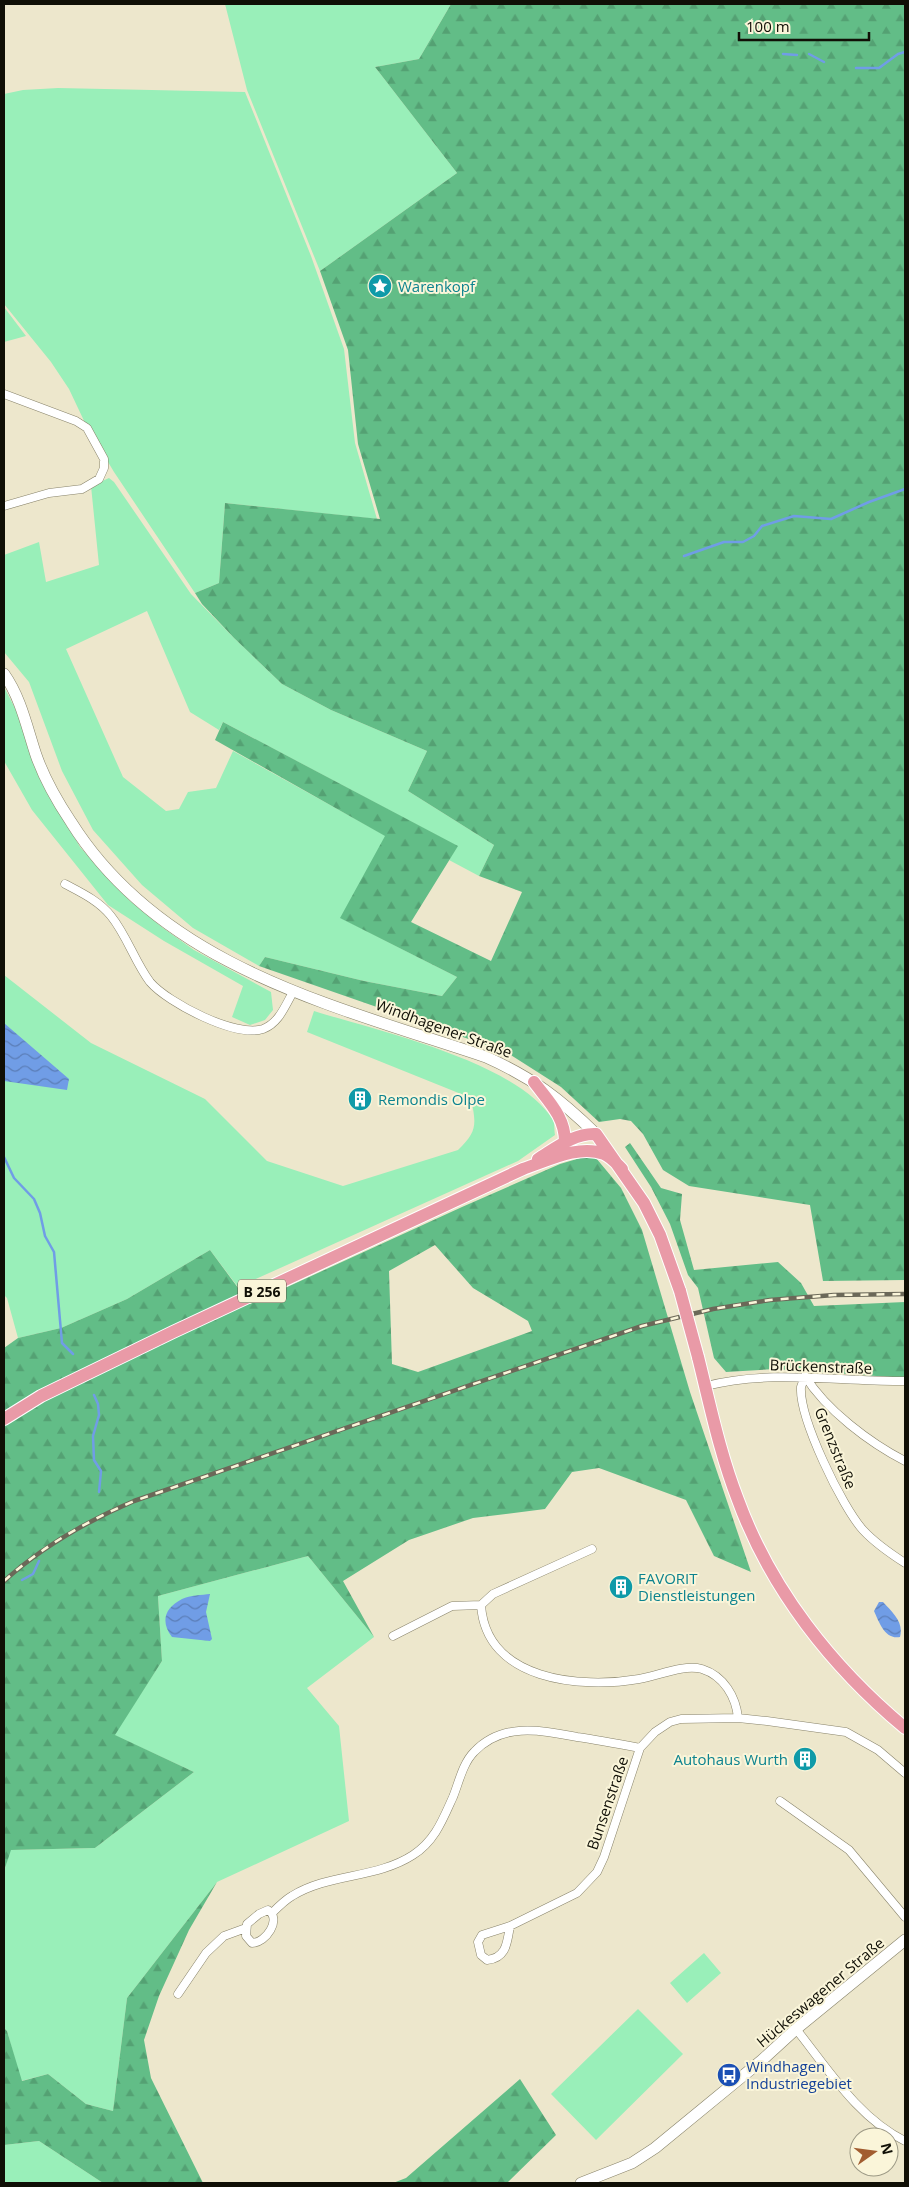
<svg xmlns="http://www.w3.org/2000/svg" width="909" height="2187" font-family="'Open Sans',sans-serif">
	<style>
		.green { fill: #99efb9 }
		.forest { fill: url(#forest-firs); fill-rule: evenodd }
		.water { fill: url(#water-waves) }
		.lines { fill: none; stroke-linecap: round; stroke-linejoin: round }
		.stream { stroke: #709de6; stroke-width: 2.5 }
		.street-casing { stroke: #88836a; stroke-width: 9 }
		.secondary-casing { stroke: #88836a; stroke-width: 12 }
		.primary-casing { stroke: #fff; stroke-width: 14 }
		.street { stroke: #fff; stroke-width: 8 }
		.secondary { stroke: #fff; stroke-width: 11 }
		.primary { stroke: #e99aa7; stroke-width: 12 }
		.rail-casing { stroke: #6b6858; stroke-width: 4.5 }
		.rail { stroke: #faf5d9; stroke-width: 2.5; stroke-dasharray: 8; stroke-linecap: butt }
		.primary-bridge-casing { stroke: #fff; stroke-width: 14; stroke-linecap: butt }
		.primary-bridge { stroke: #e99aa7; stroke-width: 12 }
		.labels { text-anchor: middle; dominant-baseline: central; stroke-width: 4; stroke-linejoin: round; paint-order: stroke }
		.shield { fill: #faf5d9; stroke: #565445; stroke-width: 1 }
		.shield-label { font-size: 14px; font-weight: bold; fill: #100f06 }
		.culture-label { font-size: 15px; fill: #0d838f; stroke: #faf5d9; text-anchor: start }
		.street-label { font-size: 15px; fill: #100f06; stroke: #faf5d9 }
		.transit-label { font-size: 15px; fill: #164399; stroke: #faf5d9; text-anchor: start }
	</style>
	<defs>
		<pattern id="forest-firs" width="22" height="20" patternUnits="userSpaceOnUse" patternTransform="scale(1.25)"><rect width="22" height="20" fill="#62bd87"/><path d="M5 1l3.5 6h-7zM16 11l3.5 6h-7z" fill="#54a173"/></pattern>
		<pattern id="water-waves" width="16" height="10" patternUnits="userSpaceOnUse" patternTransform="scale(1.25)"><rect width="16" height="10" fill="#709de6"/><path d="M0 5q4-4 8 0t8 0" fill="none" stroke="#5b7eb8"/></pattern>
	</defs>
	<rect width="100%" height="100%" fill="#ede7cc"/>
	<!-- green -->
	<path class="green" d="M 225,4 L 451,4 L 419,59 L 375,67 L 457,173 L 320,271 L 247,90 Z
		M 58,88 L 245,92 L 311,256 L 344,349 L 355,443 L 377,519 L 225,503 L 219,583 L 195,593 L 114,472 L 86,425 L 69,389 L 51,362 L 4,304 L 4,94 L 23,90 Z
		M 4,307 L 26,336 L 4,342 Z
		M 109,478 L 114,482 L 191,594 L 234,638 L 282,684 L 331,710 L 427,751 L 408,791 L 494,845 L 479,876 L 449,860 L 457,846 L 223,722 L 219,730 L 190,712 L 147,611 L 66,649 L 123,777 L 166,811 L 179,809 L 188,792 L 216,788 L 233,751 L 386,836 L 341,918 L 457,977 L 442,996 L 364,981 L 265,957 L 259,966 L 193,928 L 142,885 L 93,830 L 62,771 L 29,682 L 4,652 L 4,555 L 39,542 L 46,582 L 99,565 L 91,486 Z
		M 4,687 L 16,710 L 38,773 L 80,847 L 129,900 L 163,928 L 194,950 L 271,992 L 273,1010 L 265,1020 L 250,1025 L 232,1017 L 243,986 L 164,941 L 108,905 L 32,810 L 4,761 Z
		M 4,975 L 91,1043 L 205,1099 L 267,1161 L 343,1186 L 458,1150 C 478,1131 476,1124 471,1098 L 307,1032 L 314,1011 C 378,1031 518,1062 553,1120 C 555,1124 554,1130 555,1135 L 518,1161 L 238,1287 L 210,1250 L 127,1299 L 61,1328 L 18,1338 L 7,1298 L 4,1295 Z
		M 308,1556 L 374,1637 L 307,1688 L 339,1726 L 349,1821 L 217,1882 L 127,1998 L 113,2111 L 86,2104 L 48,2074 L 21,2081 L 7,2031 L 4,2028 L 4,1872 L 10,1850 L 95,1848 L 194,1772 L 114,1735 L 162,1661 L 158,1596 Z
		M 704,1953 L 721,1973 L 687,2003 L 670,1983 Z
		M 638,2009 L 683,2054 L 596,2140 L 551,2094 Z
		M 39,2141 L 103,2183 L 4,2183 L 4,2145 Z"/>
	<!-- forest -->
	<path class="forest" d="M 451,4 L 905,4 L 905,1280 L 823,1281 L 810,1205 L 689,1186 L 663,1170 L 643,1134 L 631,1121 L 620,1119 L 599,1122 L 561,1087 L 506,1052 L 259,966 L 265,957 L 364,981 L 442,996 L 457,977 L 340,918 L 385,836 L 215,740 L 223,722 L 458,846 L 411,922 L 491,961 L 522,892 L 479,876 L 494,845 L 408,791 L 427,751 L 331,710 L 282,684 L 234,638 L 202,604 L 195,593 L 219,583 L 225,503 L 380,519 L 358,444 L 348,350 L 320,271 L 457,173 L 375,67 L 419,59 Z
		M 630,1143 L 661,1188 L 682,1194 L 680,1220 L 694,1270 L 778,1262 L 801,1283 L 814,1306 L 905,1302 L 905,1378 L 775,1369 L 726,1372 L 714,1358 L 698,1288 L 688,1275 L 670,1224 L 651,1187 L 625,1147 Z
		M 587,1156 L 596,1158 L 621,1188 L 642,1230 L 690,1392 L 751,1572 L 714,1556 L 686,1500 L 599,1468 L 572,1472 L 545,1509 L 473,1518 L 409,1540 L 343,1581 L 374,1637 L 308,1556 L 158,1596 L 162,1661 L 115,1735 L 194,1772 L 95,1848 L 11,1850 L 4,1871 L 4,1348 L 18,1338 L 61,1328 L 127,1299 L 210,1250 L 250,1304 L 462,1207 L 560,1164 ZM 435,1245 L 473,1288 L 528,1321 L 532,1331 L 418,1372 L 392,1364 L 389,1271 Z
		M 217,1882 L 189,1930 L 159,1996 L 144,2040 L 151,2078 L 203,2183 L 103,2183 L 39,2141 L 4,2145 L 4,2028 L 7,2031 L 22,2081 L 48,2074 L 86,2104 L 113,2111 L 127,1998 Z
		M 520,2079 L 556,2135 L 507,2183 L 393,2183 L 406,2178 Z"/>
	<!-- water -->
	<path class="water" d="M 4,1023 L 69,1079 L 67,1090 L 4,1081 Z
		M 210,1594 L 206,1612 L 212,1639 L 210,1641 L 172,1637 C 160,1621 165,1608 182,1599 C 190,1595 202,1595 210,1594 Z
		M 879,1602 L 883,1602 C 893,1613 904,1622 900,1637 C 885,1640 879,1622 874,1611 Z"/>
	<g class="lines">
		<!-- stream -->
		<path class="stream" d="M 783,54 L 797,55
			M 809,54 L 824,62
			M 856,68 L 879,68 L 898,54 L 905,52
			M 684,556 L 724,542 L 743,542 L 754,536 L 762,526 L 794,516 L 831,519 L 869,502 L 905,489
			M 4,1157 L 14,1178 L 34,1199 L 40,1213 L 45,1236 L 54,1252 L 62,1343 L 73,1354
			M 94,1395 L 98,1404 L 99,1415 L 93,1436 L 94,1460 L 101,1471 L 99,1492
			M 22,1580 L 33,1574 L 39,1561"/>
		<!-- street casing -->
		<g class="street-casing">
			<path id="street" d="M 4,394 L 76,421 L 87,428 L 104,459 L 104,468 L 99,479 L 82,489 L 49,493 L 4,506
				M 65,884 C 82,893 99,901 111,916 C 127,936 135,962 150,982 C 168,1003 236,1038 263,1029 C 279,1023 285,1006 293,992
				M 805,1376 C 804,1380 802,1384 801,1387 C 799,1418 842,1507 863,1530 C 875,1543 891,1554 905,1563
				M 805,1376 C 826,1410 870,1443 905,1461
				M 706,1386 C 772,1369 838,1382 905,1381
				M 592,1549 L 493,1594 L 481,1605 C 486,1681 581,1689 639,1679 C 658,1676 683,1664 702,1669 C 724,1676 736,1697 738,1718
				M 393,1636 L 452,1606 L 481,1605
				M 780,1801 L 849,1850 L 905,1917
				M 268,1910 C 282,1919 266,1943 252,1943 L 246,1936 L 247,1924 L 259,1914 Z
				M 272,1913 C 278,1907 285,1900 292,1896 C 329,1873 376,1879 413,1855 C 435,1841 443,1819 453,1797 C 459,1782 463,1763 474,1752 C 502,1722 540,1730 577,1737 C 598,1740 619,1744 640,1748
				M 510,1926 C 507,1942 507,1958 487,1960 L 481,1955 L 478,1942 L 482,1935 L 510,1926 L 577,1893 L 597,1872 L 604,1857 L 640,1748 L 655,1732 L 670,1722 L 681,1719 L 738,1718 L 767,1721 L 846,1732 L 878,1750 L 905,1773
				M 178,1994 L 206,1953 L 224,1936 L 246,1928
				M 796,2029 C 828,2069 858,2118 905,2141"/>
		</g>
		<!-- secondary casing -->
		<g class="secondary-casing">
			<path id="secondary" d="M 4,674 C 21,698 27,728 36,755 C 44,778 57,801 71,822 C 162,967 335,1006 486,1057 C 533,1078 560,1099 596,1134
				M 581,2183 L 632,2163 L 655,2148 L 761,2061 L 796,2029 L 905,1940"/>
		</g>
		<!-- primary casing -->
		<g class="primary-casing">
			<path id="primary" d="M 534,1082 C 549,1102 565,1117 565,1142
				M 596,1134 L 644,1203 L 660,1235 L 680,1291
				M 538,1159 C 556,1148 574,1133 596,1134
				M 698,1357 C 710,1405 720,1454 738,1500 C 771,1590 832,1667 905,1728
				M 4,1419 L 41,1396 L 173,1332 L 523,1169 C 547,1161 579,1144 604,1154 C 611,1157 616,1163 622,1169"/>
		</g>
		<!-- street -->
		<use href="#street" class="street"/>
		<!-- secondary -->
		<use href="#secondary" class="secondary"/>
		<!-- primary -->
		<use href="#primary" class="primary"/>
		<!-- rail casing -->
		<g class="rail-casing">
			<path id="rail" d="M 4,1581 C 43,1546 85,1522 134,1501 L 642,1326 L 713,1309 L 770,1300 L 834,1295 L 905,1294"/>
		</g>
		<!-- rail -->
		<use href="#rail" class="rail"/>
		<!-- primary-bridge casing -->
		<g class="primary-bridge-casing">
			<path id="primary-bridge" d="M 680,1291 L 698,1357"/>
		</g>
		<!-- primary-bridge -->
		<use href="#primary-bridge" class="primary-bridge"/>
	</g>
	<!-- icons -->
	<defs>
		<g id="sight-disc" transform="scale(1.25)"><circle r="9.5" fill="#0f9aa8" stroke="#faf5d9"/><path d="M0-6L1.8-2.2L6-1.7L2.9 1.2L3.7 5.4L0 3.3L-3.7 5.4L-2.9 1.2L-6-1.7L-1.8-2.2Z" fill="#fff"/></g>
		<g id="building-disc" transform="scale(1.25)"><circle r="9.5" fill="#0f9aa8" stroke="#faf5d9"/><path d="M-4-6H4V6H1V3H-1V6H-4ZM-2.5-4.3h1.7v1.8h-1.7ZM.8-4.3h1.7v1.8H.8ZM-2.5-1h1.7V.8h-1.7ZM.8-1h1.7V.8H.8Z" fill="#fff"/></g>
		<g id="bus-disc" transform="scale(1.25)"><circle r="9.5" fill="#1a4fb4" stroke="#faf5d9"/><path d="M-5-6H5V4H4V6H2V4H-2V6H-4V4H-5ZM-3.5-4V0h7V-4ZM-3.5 1.2v1.5H-2V1.2ZM2 1.2v1.5H3.5V1.2Z" fill="#fff"/></g>
	</defs>
	<g fill-rule="evenodd">
		<use href="#sight-disc" x="380" y="286"/>
		<use href="#building-disc" x="360" y="1099"/>
		<use href="#building-disc" x="621" y="1587"/>
		<use href="#building-disc" x="805" y="1759"/>
		<use href="#bus-disc" x="729" y="2075"/>
	</g>
	<g class="labels">
		<!-- shield labels -->
		<rect class="shield" x="238" y="1279.5" width="48" height="23" rx="4"/>
		<g class="shield-label">
			<text x="262" y="1291">B 256</text>
		</g>
		<!-- culture labels -->
		<g class="culture-label">
			<text x="398" y="286">Warenkopf</text>
			<text x="378" y="1099">Remondis Olpe</text>
			<text x="638" y="1578">FAVORIT<tspan x="638" dy="17">Dienstleistungen</tspan></text>
			<text x="788" y="1759" text-anchor="end">Autohaus Wurth</text>
		</g>
		<!-- street labels -->
		<g class="street-label">
			<text transform="translate(444 1028) rotate(20)">Windhagener Straße</text>
			<text transform="translate(821 1366) rotate(2)">Brückenstraße</text>
			<text transform="translate(836 1448) rotate(68)">Grenzstraße</text>
			<text transform="translate(607 1803) rotate(-71)">Bunsenstraße</text>
			<text transform="translate(820 1992) rotate(-40)">Hückeswagener Straße</text>
		</g>
		<!-- transit labels -->
		<g class="transit-label">
			<text x="746" y="2066">Windhagen<tspan x="746" dy="17">Industriegebiet</tspan></text>
		</g>
	</g>
	<!-- border -->
	<rect width="909" height="2187" fill="none" stroke="#100f06" stroke-width="10"/>
	<!-- north arrow -->
	<g transform="translate(874 2152) rotate(76)"><circle r="24" fill="#faf5d9" stroke="#9c9985"/>
	<path d="M0-4L9 19L0 12L-9 19Z" fill="#a25d30"/>
	<text y="-8" font-size="14" font-weight="bold" text-anchor="middle" fill="#100f06">N</text>
	</g>
	<!-- scale -->
	<path d="M739 32v8h130v-8" fill="none" stroke="#100f06" stroke-width="2.5"/>
	<text x="746" y="32" font-size="15" fill="#100f06" stroke="#faf5d9" stroke-width="4" paint-order="stroke">100 m</text>
</svg>
